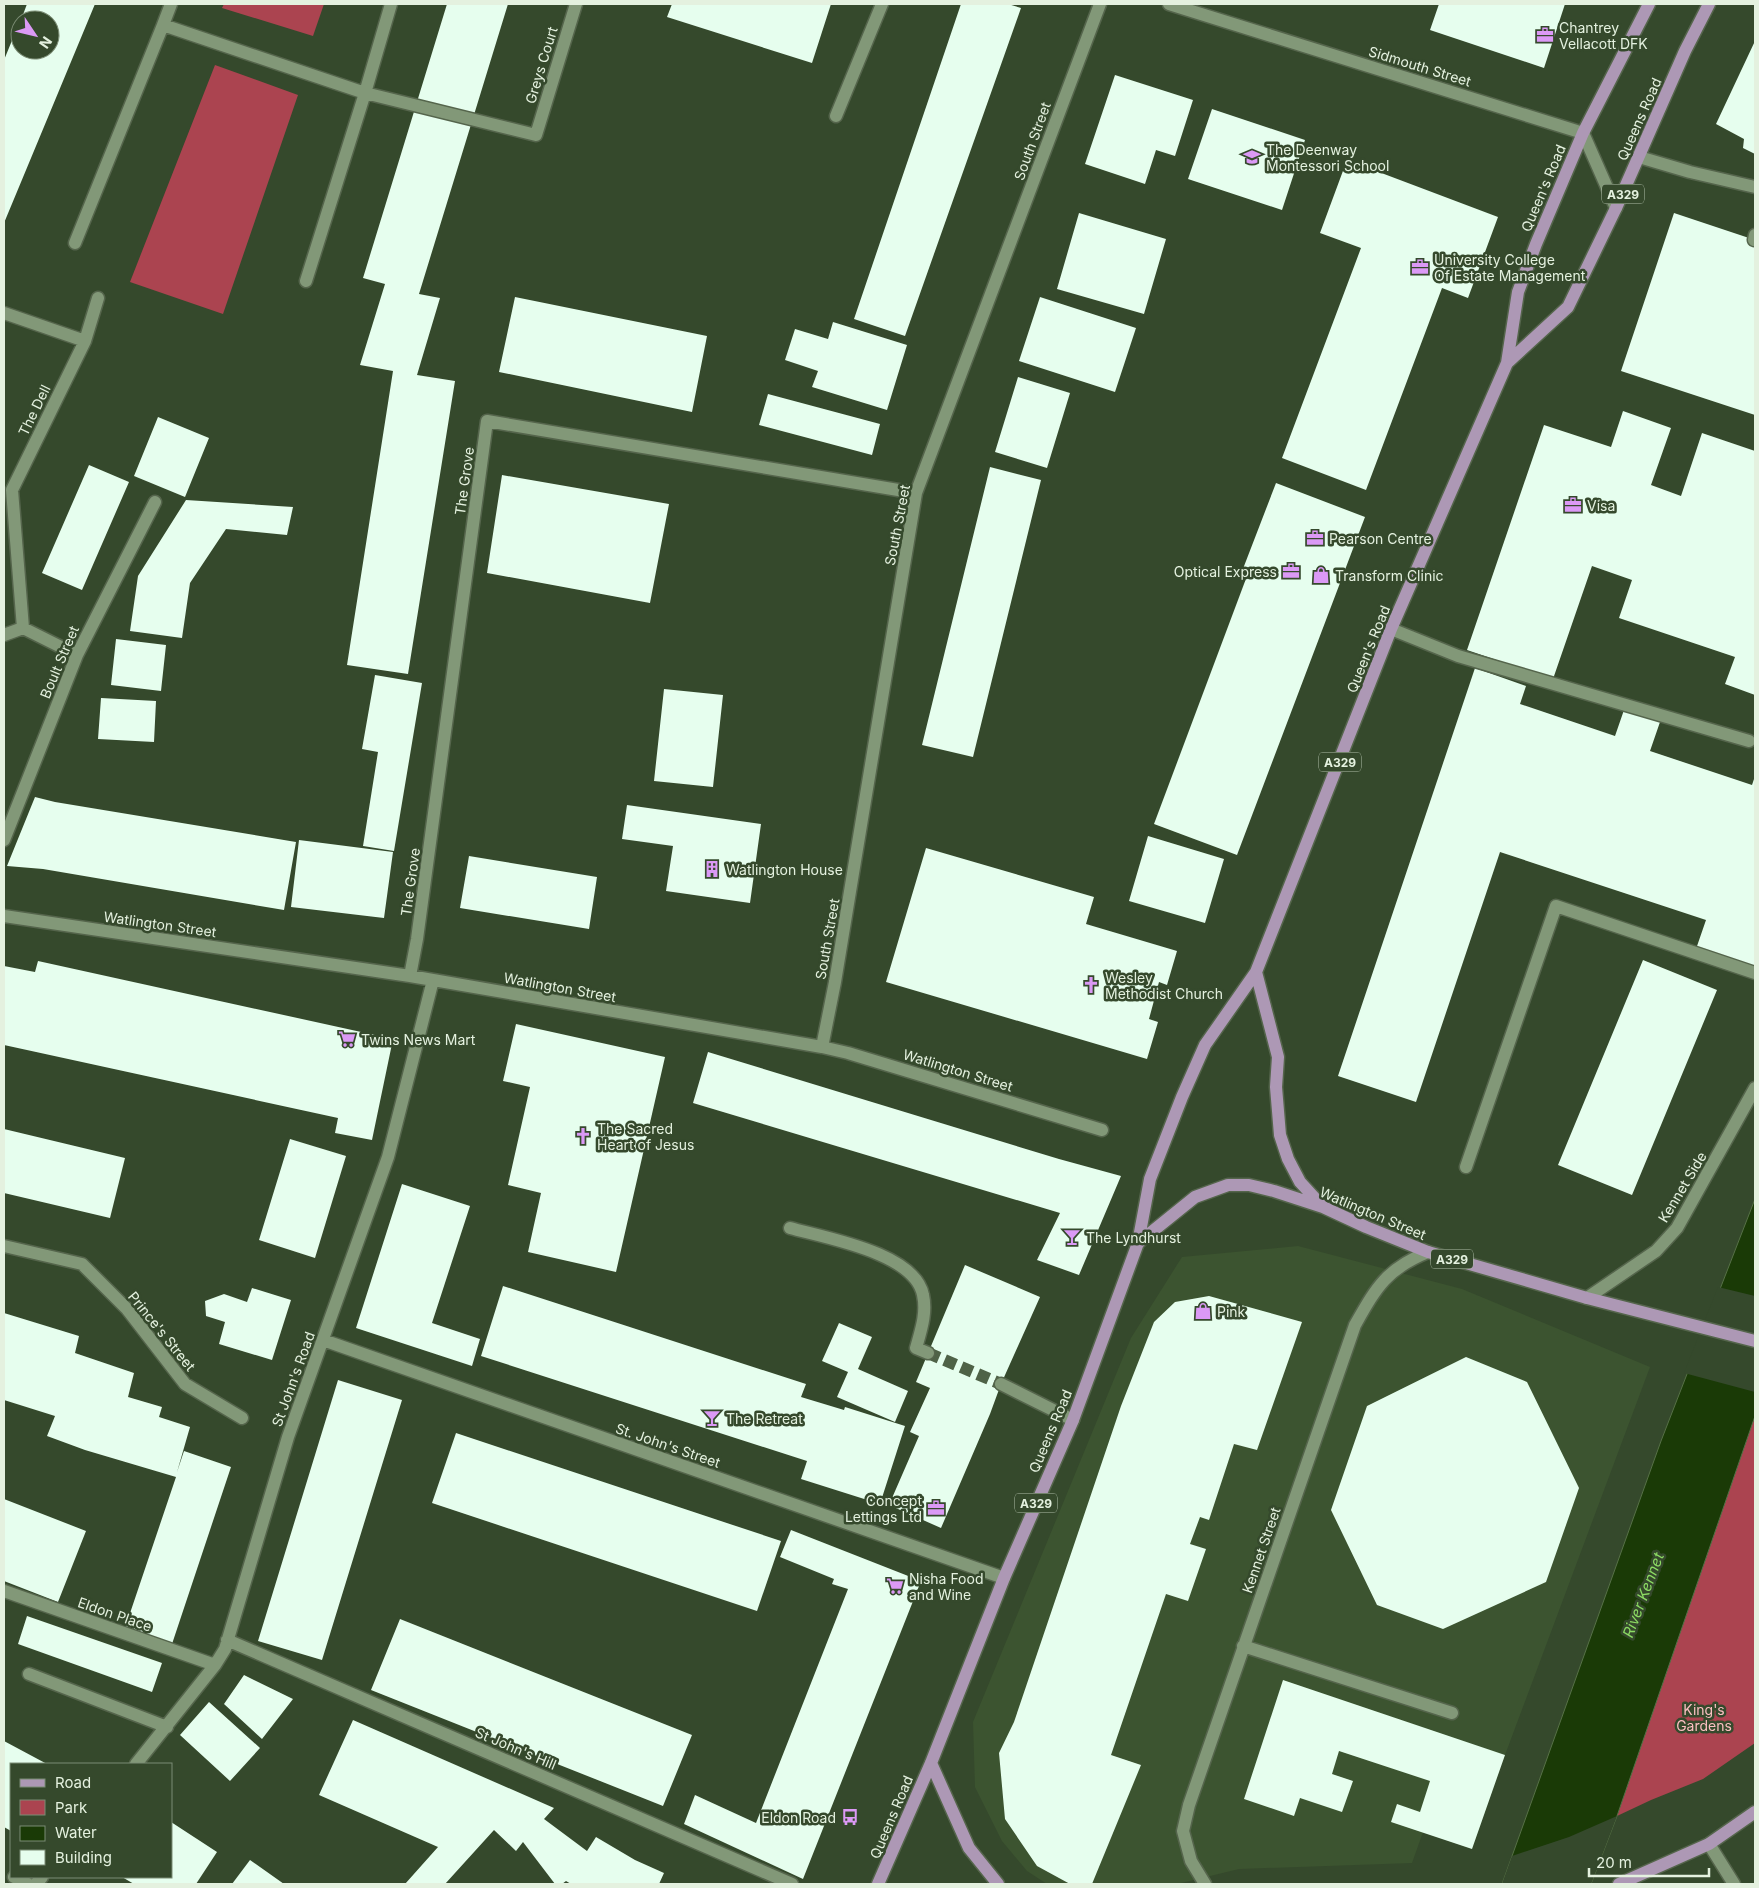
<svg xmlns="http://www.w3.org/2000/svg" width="1759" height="1888" font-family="Inter,sans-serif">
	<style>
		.built { fill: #3c5430 }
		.green { fill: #ab4450 }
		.water { fill: #1a3a06; stroke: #577147 }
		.pier { fill: #35492c }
		.building { fill: #e6feee }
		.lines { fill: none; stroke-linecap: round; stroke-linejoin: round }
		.minor-tunnel { stroke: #4f6247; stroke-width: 12; stroke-dasharray: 12 6; stroke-linecap: butt }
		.minor-casing { stroke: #55654c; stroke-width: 15 }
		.major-casing { stroke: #55654c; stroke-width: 15 }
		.minor { stroke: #829878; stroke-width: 12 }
		.major { stroke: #ad98b5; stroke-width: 12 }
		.labels { text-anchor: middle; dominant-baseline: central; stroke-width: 5; stroke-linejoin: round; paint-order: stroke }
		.shield { fill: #35492c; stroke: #b0bfa9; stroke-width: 1 }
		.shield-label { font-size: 12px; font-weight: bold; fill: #e4f1df }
		.poi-label { font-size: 14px; fill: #e4f1df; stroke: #35492c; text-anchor: start }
		.street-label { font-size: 14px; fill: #e4f1df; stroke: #35492c }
		.park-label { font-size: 14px; fill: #fcbfc2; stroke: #35492c }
		.water-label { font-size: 15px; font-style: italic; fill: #8cdb63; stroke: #35492c }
	</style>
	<rect width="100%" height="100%" fill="#35492c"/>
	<!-- built -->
	<path class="built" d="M 1298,1246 L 1462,1289 L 1650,1367 L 1505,1755 L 1472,1849 L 1423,1832 L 1412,1863 L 1239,1869 L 1177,1884 L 1047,1884 L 1027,1871 L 1002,1841 L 975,1787 L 973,1722 L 1131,1338 L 1182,1257 Z"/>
	<!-- green -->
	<path class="green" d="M 224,4 L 324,4 L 313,36 L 222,8 Z
		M 215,65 L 298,95 L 223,314 L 130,282 Z
		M 1755,1416 L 1755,1743 L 1703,1779 L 1651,1800 L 1617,1816 Z"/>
	<!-- water -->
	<path class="water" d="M 1755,1199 L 1755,1416 L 1617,1816 L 1591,1884 L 1502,1884 L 1661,1441 Z"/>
	<!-- pier -->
	<path class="pier" d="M 1718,1287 L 1755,1296 L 1755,1392 L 1684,1373 Z
		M 1617,1816 L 1591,1884 L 1502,1884 L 1512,1856 L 1569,1837 Z"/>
	<!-- building -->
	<path class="building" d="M 27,4 L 95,4 L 4,223 L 4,60 L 20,21 L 20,50 L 50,50 L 50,20 L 21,20 Z
		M 447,4 L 508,4 L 419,294 L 440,298 L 417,375 L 455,381 L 408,674 L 347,665 L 393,371 L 360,365 L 385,284 L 363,278 Z
		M 672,4 L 831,4 L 812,63 L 667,17 Z
		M 961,4 L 1008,4 L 1021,8 L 905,336 L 854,319 Z
		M 1439,4 L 1565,4 L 1544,68 L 1430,30 Z
		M 1755,41 L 1755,154 L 1743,148 L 1744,139 L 1716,124 Z
		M 1115,75 L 1193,100 L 1175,156 L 1156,150 L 1145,184 L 1085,164 Z
		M 1212,109 L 1305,140 L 1282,210 L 1188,179 Z
		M 1347,160 L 1498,217 L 1468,298 L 1442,288 L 1366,490 L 1282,458 L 1361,248 L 1320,233 Z
		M 1079,213 L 1166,239 L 1144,314 L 1057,289 Z
		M 1674,213 L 1755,240 L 1755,415 L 1621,371 Z
		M 515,297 L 707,336 L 692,412 L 499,372 Z
		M 1040,297 L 1136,328 L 1115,392 L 1019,361 Z
		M 833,322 L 907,345 L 887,410 L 812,387 L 818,371 L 785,360 L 795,329 L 828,339 Z
		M 1018,377 L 1070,393 L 1047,468 L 995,452 Z
		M 768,394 L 880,424 L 872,455 L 759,425 Z
		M 1623,411 L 1671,428 L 1651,485 L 1681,496 L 1702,433 L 1755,451 L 1755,695 L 1725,684 L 1735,657 L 1619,618 L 1632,580 L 1592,566 L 1553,679 L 1467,650 L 1544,425 L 1611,447 Z
		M 158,417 L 209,438 L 185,497 L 134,476 Z
		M 89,465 L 129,482 L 82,590 L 42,573 Z
		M 990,467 L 1041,480 L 973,757 L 922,745 Z
		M 502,475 L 669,504 L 650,603 L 487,573 Z
		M 1276,483 L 1365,517 L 1237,855 L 1154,824 L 1247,576 L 1241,574 Z
		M 186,500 L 293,507 L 287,535 L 226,529 L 190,583 L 182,638 L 130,631 L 138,576 Z
		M 116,639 L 166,645 L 161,691 L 111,685 Z
		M 1475,668 L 1526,686 L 1520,704 L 1615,736 L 1624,710 L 1660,722 L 1650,751 L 1752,785 L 1755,776 L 1755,969 L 1696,949 L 1706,920 L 1500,852 L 1416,1102 L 1338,1076 Z
		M 375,675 L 422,683 L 394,851 L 363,846 L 378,752 L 362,749 Z
		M 664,689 L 723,695 L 713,787 L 654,781 Z
		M 101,698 L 156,701 L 154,742 L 98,739 Z
		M 35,797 L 55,802 L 296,842 L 284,910 L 43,869 L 7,866 Z
		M 627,805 L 761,824 L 750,903 L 666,891 L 673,846 L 622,839 Z
		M 1148,836 L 1224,859 L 1205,923 L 1129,901 Z
		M 299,840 L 393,852 L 384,918 L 291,907 Z
		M 926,848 L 1094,897 L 1086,924 L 1177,951 L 1167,985 L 1159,982 L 1149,1019 L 1158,1022 L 1147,1059 L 886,982 Z
		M 469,856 L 597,877 L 589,929 L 460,908 Z
		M 1643,960 L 1717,990 L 1632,1195 L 1558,1165 Z
		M 38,961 L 393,1039 L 372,1140 L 335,1133 L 338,1118 L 4,1045 L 4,966 L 35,972 Z
		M 516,1024 L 665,1057 L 616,1272 L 528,1252 L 541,1193 L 508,1185 L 530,1087 L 503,1081 Z
		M 708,1052 L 1059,1159 L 1121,1176 L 1079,1275 L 1037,1260 L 1060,1213 L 693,1103 Z
		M 4,1129 L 125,1158 L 110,1218 L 4,1193 Z
		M 290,1139 L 346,1156 L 315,1258 L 259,1240 Z
		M 402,1184 L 470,1206 L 432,1323 L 480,1339 L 472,1366 L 356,1328 Z
		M 965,1265 L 1040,1297 L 1001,1384 L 990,1414 L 941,1528 L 889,1505 L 919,1436 L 910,1432 L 930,1388 L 916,1382 Z
		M 503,1286 L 806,1384 L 801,1397 L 844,1410 L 845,1407 L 905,1426 L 880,1504 L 801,1479 L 807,1461 L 481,1356 Z
		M 252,1288 L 291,1300 L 272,1360 L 219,1344 L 225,1322 L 206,1316 L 205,1301 L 224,1294 L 247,1302 Z
		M 1209,1296 L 1302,1322 L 1257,1450 L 1234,1444 L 1209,1520 L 1200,1517 L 1190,1544 L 1206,1549 L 1188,1601 L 1166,1594 L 1111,1755 L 1141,1765 L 1092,1884 L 1070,1884 L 1037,1866 L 1005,1819 L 999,1753 L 1014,1722 L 1121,1406 L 1154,1322 L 1175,1302 Z
		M 4,1313 L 79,1336 L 75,1353 L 134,1373 L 128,1397 L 162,1407 L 159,1417 L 190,1427 L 177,1472 L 184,1451 L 231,1467 L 172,1644 L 125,1628 L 176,1477 L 85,1450 L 47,1436 L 55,1416 L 4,1400 Z
		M 839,1323 L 872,1337 L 858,1369 L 908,1391 L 895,1422 L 837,1397 L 848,1372 L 822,1361 Z
		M 1466,1357 L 1527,1382 L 1579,1488 L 1546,1582 L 1443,1629 L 1377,1605 L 1331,1510 L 1367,1406 Z
		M 338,1380 L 402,1400 L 322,1660 L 258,1641 Z
		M 456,1433 L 781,1541 L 757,1611 L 432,1503 Z
		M 4,1499 L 86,1531 L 58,1602 L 4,1581 Z
		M 791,1530 L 921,1581 L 803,1879 L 684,1824 L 695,1795 L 756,1823 L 848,1589 L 832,1584 L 834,1579 L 780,1557 Z
		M 27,1616 L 162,1663 L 152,1692 L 18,1644 Z
		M 400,1619 L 692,1735 L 663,1806 L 371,1690 Z
		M 244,1675 L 293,1699 L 262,1739 L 224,1704 Z
		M 1283,1680 L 1505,1755 L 1472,1849 L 1391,1822 L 1397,1804 L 1420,1812 L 1430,1781 L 1339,1751 L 1332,1774 L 1353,1781 L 1342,1812 L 1300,1798 L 1294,1816 L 1244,1799 Z
		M 209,1702 L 260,1748 L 230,1781 L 180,1735 Z
		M 353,1720 L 554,1808 L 544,1819 L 587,1851 L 596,1837 L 635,1860 L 664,1873 L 659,1884 L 571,1884 L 566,1881 L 562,1884 L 555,1884 L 523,1842 L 516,1851 L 494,1830 L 445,1884 L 405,1884 L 438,1847 L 319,1795 Z
		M 4,1741 L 47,1764 L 11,1764 L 11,1831 L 4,1827 Z
		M 171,1822 L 217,1852 L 196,1884 L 134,1884 L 122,1877 L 171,1877 Z
		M 250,1860 L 284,1884 L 232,1884 Z"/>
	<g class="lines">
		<!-- minor-tunnel -->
		<path class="minor-tunnel" d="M 928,1353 L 1001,1384"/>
		<!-- minor casing -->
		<g class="minor-casing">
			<path id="minor" d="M 391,4 L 365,93 L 536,135 L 576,4
				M 1169,4 L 1583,133 L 1616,208
				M 163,25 L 171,4
				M 836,116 L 882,4
				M 1639,157 L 1690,172 L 1755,187
				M 1754,240 L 1755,235
				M 75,243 L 163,25 L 365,93 L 306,281
				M 4,313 L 85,341
				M 1391,629 L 1458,656 L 1749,741
				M 4,635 L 23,628
				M 77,655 L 23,628 L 12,490 L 85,341 L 98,298
				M 4,840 L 77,655 L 155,502
				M 4,916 L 410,976 L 822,1047 L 848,1053 L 1102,1130
				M 410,976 L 417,939 L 487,421 L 916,493
				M 822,1047 L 835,982 L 916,493 L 1100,4
				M 1466,1167 L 1556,906 L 1755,973
				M 790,1228 C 826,1238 915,1253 923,1295 C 927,1313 921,1330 916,1348 L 928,1353
				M 4,1246 L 82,1264 L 127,1309 L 185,1384 L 242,1418
				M 1587,1298 L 1656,1251 L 1677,1228 L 1755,1088
				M 323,1340 L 1004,1578
				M 1001,1384 L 1073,1420
				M 4,1591 L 215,1665
				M 227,1640 L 792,1884
				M 1243,1646 L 1452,1713
				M 29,1674 L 167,1727
				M 136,1764 L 215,1665 L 225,1649 L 288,1437 L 388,1157 L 433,980
				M 1709,1844 L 1734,1884
				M 14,1877 L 28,1884
				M 36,1884 L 42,1877
				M 1205,1884 L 1191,1861 L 1183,1831 L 1189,1805 L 1355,1325 C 1376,1288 1386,1269 1428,1252"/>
		</g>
		<!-- major casing -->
		<g class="major-casing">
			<path id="major" d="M 1507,363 L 1568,307 L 1616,208 L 1685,51 L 1709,4
				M 1256,972 L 1278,1057 L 1276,1087 L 1280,1135 L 1288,1159 L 1300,1182 L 1322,1206
				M 1138,1243 L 1195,1197 L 1228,1185 L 1249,1185 L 1274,1191 L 1323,1207 L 1366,1227 L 1428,1252 L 1587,1298 L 1755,1341
				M 931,1763 L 969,1848 L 998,1884
				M 878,1884 L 931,1763 L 1004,1578 L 1073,1420 L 1138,1243 L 1150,1179 L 1182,1097 L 1205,1045 L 1256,972 L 1391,629 L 1507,363 L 1518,292 L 1536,244 L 1583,133 L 1649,4
				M 1619,1884 L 1709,1844 L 1755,1812"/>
		</g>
		<!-- minor -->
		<use href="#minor" class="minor"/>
		<!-- major -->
		<use href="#major" class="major"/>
	</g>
	<!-- icons -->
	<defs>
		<g id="office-bare" transform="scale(1.35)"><path d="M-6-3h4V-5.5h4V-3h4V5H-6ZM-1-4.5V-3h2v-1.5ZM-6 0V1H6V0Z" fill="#db99f5" stroke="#35492c" stroke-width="2.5" paint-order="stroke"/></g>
		<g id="school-bare" transform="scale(1.35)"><path d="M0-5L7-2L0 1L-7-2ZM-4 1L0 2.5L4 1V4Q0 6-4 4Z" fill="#db99f5" stroke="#35492c" stroke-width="2.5" paint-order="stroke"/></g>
		<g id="shop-bare" transform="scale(1.35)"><path d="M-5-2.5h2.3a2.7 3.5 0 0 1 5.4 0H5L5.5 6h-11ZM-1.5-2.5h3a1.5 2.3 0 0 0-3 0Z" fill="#db99f5" stroke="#35492c" stroke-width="2.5" paint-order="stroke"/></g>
		<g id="building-bare" transform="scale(1.35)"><path d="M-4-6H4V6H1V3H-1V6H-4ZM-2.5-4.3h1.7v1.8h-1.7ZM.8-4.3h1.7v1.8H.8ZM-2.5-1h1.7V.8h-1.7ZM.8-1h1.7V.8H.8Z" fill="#db99f5" stroke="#35492c" stroke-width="2.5" paint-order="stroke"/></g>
		<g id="church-bare" transform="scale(1.35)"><path d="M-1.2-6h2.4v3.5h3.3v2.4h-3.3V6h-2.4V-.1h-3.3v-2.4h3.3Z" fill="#db99f5" stroke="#35492c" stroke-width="2.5" paint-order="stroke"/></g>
		<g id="supermarket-bare" transform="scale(1.35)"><path d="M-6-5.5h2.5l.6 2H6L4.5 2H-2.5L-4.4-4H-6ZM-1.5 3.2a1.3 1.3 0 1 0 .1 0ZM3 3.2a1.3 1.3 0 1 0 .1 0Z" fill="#db99f5" stroke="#35492c" stroke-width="2.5" paint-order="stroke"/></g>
		<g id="bar-bare" transform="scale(1.35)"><path d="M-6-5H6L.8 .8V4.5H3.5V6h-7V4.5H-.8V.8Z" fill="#db99f5" stroke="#35492c" stroke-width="2.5" paint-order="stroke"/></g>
		<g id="bus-bare" transform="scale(1.35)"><path d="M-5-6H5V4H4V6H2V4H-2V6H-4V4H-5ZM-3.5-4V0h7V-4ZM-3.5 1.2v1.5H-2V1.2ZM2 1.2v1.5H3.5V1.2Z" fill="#db99f5" stroke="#35492c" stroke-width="2.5" paint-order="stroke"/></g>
	</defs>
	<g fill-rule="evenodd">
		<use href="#office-bare" x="1545" y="35"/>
		<use href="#school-bare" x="1252" y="157"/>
		<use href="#office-bare" x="1420" y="267"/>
		<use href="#office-bare" x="1573" y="505"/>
		<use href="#office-bare" x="1315" y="538"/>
		<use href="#office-bare" x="1291" y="571"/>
		<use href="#shop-bare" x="1321" y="575"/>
		<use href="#building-bare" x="712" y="869"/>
		<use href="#church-bare" x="1091" y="985"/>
		<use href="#supermarket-bare" x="347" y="1039"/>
		<use href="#church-bare" x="583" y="1136"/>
		<use href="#bar-bare" x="1072" y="1237"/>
		<use href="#shop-bare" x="1203" y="1311"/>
		<use href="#bar-bare" x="712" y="1418"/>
		<use href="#office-bare" x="936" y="1508"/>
		<use href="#supermarket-bare" x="895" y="1586"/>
		<use href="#bus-bare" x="850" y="1817"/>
	</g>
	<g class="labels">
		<!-- shield labels -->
		<g class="shield">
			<rect x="1602" y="184.5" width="42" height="19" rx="4"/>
			<rect x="1319" y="752.5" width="42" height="19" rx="4"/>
			<rect x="1431" y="1249.5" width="42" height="19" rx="4"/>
			<rect x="1015" y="1493.5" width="42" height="19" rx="4"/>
		</g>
		<g class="shield-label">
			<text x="1623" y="194">A329</text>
			<text x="1340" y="762">A329</text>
			<text x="1452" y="1259">A329</text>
			<text x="1036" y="1503">A329</text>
		</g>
		<!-- poi labels -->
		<g class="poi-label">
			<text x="1559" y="27">Chantrey<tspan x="1559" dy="16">Vellacott DFK</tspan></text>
			<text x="1266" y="149">The Deenway<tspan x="1266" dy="16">Montessori School</tspan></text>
			<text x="1434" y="259">University College<tspan x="1434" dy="16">Of Estate Management</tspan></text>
			<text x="1587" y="505">Visa</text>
			<text x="1329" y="538">Pearson Centre</text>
			<text x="1277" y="571" text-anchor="end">Optical Express</text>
			<text x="1335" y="575">Transform Clinic</text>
			<text x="726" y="869">Watlington House</text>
			<text x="1105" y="977">Wesley<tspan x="1105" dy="16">Methodist Church</tspan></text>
			<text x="361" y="1039">Twins News Mart</text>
			<text x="597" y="1128">The Sacred<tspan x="597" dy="16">Heart of Jesus</tspan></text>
			<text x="1086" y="1237">The Lyndhurst</text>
			<text x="1217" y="1311">Pink</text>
			<text x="726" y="1418">The Retreat</text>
			<text x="922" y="1500" text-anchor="end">Concept<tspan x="922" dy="16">Lettings Ltd</tspan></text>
			<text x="909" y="1578">Nisha Food<tspan x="909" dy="16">and Wine</tspan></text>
			<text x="836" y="1817" text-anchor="end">Eldon Road</text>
		</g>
		<!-- street labels -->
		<g class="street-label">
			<text transform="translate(541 65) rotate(-73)">Greys Court</text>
			<text transform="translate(1420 66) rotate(17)">Sidmouth Street</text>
			<text transform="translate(1639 119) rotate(-66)">Queens Road</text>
			<text transform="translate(1032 141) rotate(-70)">South Street</text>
			<text transform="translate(1543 188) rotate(-67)">Queen's Road</text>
			<text transform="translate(34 410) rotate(-64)">The Dell</text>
			<text transform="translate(464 481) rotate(-82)">The Grove</text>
			<text transform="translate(897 525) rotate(-79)">South Street</text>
			<text transform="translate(1368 649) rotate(-68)">Queen's Road</text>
			<text transform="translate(59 662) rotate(-67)">Boult Street</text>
			<text transform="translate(410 882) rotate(-82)">The Grove</text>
			<text transform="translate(160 924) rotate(8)">Watlington Street</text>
			<text transform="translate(827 939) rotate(-80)">South Street</text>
			<text transform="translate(560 987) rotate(10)">Watlington Street</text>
			<text transform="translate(958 1070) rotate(17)">Watlington Street</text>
			<text transform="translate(1682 1187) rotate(-59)">Kennet Side</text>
			<text transform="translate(1373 1213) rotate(23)">Watlington Street</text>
			<text transform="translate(162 1331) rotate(51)">Prince's Street</text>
			<text transform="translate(293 1379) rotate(-70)">St John's Road</text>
			<text transform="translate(1050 1431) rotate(-67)">Queens Road</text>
			<text transform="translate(668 1445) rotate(19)">St. John's Street</text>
			<text transform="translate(1261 1550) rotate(-71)">Kennet Street</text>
			<text transform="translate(115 1614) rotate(19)">Eldon Place</text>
			<text transform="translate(516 1748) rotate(23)">St John's Hill</text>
			<text transform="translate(891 1817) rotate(-67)">Queens Road</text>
		</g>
		<!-- park labels -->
		<g class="park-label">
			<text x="1704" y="1709">King's<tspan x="1704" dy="16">Gardens</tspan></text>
		</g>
		<!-- water labels -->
		<g class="water-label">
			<text transform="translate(1643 1595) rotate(-69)">River Kennet</text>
		</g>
	</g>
	<!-- border -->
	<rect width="1759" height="1888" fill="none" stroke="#e4f1df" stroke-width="10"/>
	<!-- legend -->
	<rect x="10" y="1763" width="162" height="115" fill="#35492c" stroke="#7b8c74"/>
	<rect x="20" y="1779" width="25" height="8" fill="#ad98b5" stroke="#7b8c74"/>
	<text x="55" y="1788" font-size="15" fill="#e4f1df">Road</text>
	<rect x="20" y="1800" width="25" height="15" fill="#ab4450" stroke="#7b8c74"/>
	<text x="55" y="1813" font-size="15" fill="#e4f1df">Park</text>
	<rect x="20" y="1826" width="25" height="15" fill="#1a3a06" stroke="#7b8c74"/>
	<text x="55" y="1838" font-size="15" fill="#e4f1df">Water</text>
	<rect x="20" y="1850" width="25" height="15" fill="#e6feee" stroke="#7b8c74"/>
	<text x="55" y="1863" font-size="15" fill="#e4f1df">Building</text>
	<!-- north arrow -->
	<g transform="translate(35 35) rotate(125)"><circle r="24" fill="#35492c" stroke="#7b8c74"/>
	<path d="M0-4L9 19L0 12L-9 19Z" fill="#db99f5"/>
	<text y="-8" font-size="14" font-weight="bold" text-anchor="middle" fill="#e4f1df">N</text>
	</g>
	<!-- scale -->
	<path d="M1589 1868v8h120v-8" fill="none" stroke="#e4f1df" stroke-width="2.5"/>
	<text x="1596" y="1868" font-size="15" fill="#e4f1df" stroke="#35492c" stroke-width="4" paint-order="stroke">20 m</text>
</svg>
